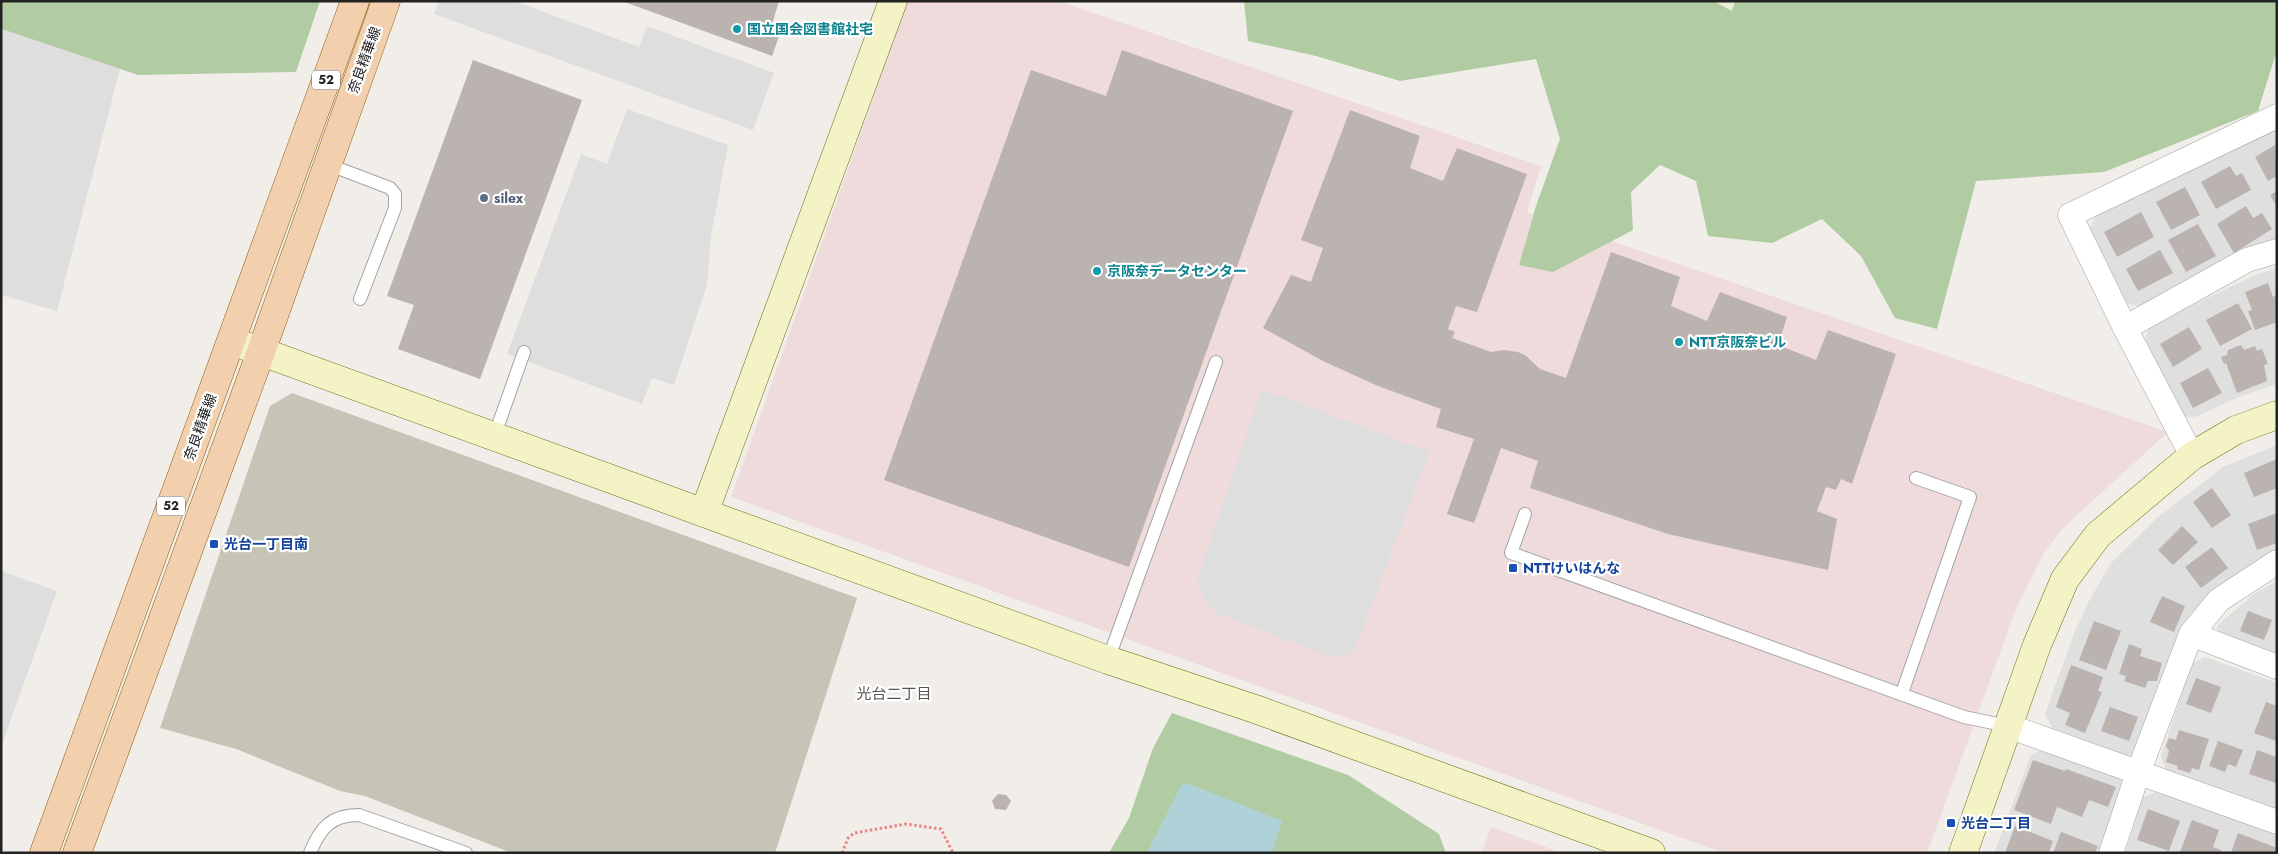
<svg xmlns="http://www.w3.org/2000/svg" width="2278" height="854" font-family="Jost,'Noto Sans JP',sans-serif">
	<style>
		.residential { fill: #e0dfdf }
		.commercial { fill: #efdbdc }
		.construction { fill: #c5c4b6 }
		.farmland { fill: #ecedd8 }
		.forest { fill: #b1cba3 }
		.parking { fill: #dedede }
		.water { fill: #afd2d9 }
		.building { fill: #bab3af }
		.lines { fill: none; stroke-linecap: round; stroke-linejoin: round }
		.lane-casing { stroke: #a3a3a3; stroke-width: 14 }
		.street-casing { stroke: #a3a3a3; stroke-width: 25 }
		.secondary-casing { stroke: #6a6f12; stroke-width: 29 }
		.primary-casing { stroke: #8d5e12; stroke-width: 29 }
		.path { stroke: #eb8681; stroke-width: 3; stroke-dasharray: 2.5 2.5; stroke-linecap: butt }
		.lane { stroke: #fff; stroke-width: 12 }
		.street { stroke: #fff; stroke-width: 24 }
		.secondary { stroke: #f3f3c5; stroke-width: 28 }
		.primary { stroke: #f2d0ad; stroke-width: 28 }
		.culture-dot { fill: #0f9aa8; stroke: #fff; stroke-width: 2 }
		.service-dot { fill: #5c6f8a; stroke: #fff; stroke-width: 2 }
		.transit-dot { fill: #1a4fb4; stroke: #fff; stroke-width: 2 }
		.labels { text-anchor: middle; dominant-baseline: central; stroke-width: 4.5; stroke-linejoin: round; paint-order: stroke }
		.shield { fill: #fff; stroke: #646464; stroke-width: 1 }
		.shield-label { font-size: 12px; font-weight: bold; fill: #222 }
		.culture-label { font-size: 14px; font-weight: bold; fill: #0d838f; stroke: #fff; text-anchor: start }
		.street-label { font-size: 14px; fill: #222; stroke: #fff }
		.service-label { font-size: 14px; font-weight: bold; fill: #4e5e75; stroke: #fff; text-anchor: start }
		.transit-label { font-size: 14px; font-weight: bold; fill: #164399; stroke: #fff; text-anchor: start }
		.neighbourhood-label { font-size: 15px; fill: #555; stroke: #fff }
	</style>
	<rect width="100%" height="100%" fill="#f1eeea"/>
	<!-- residential -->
	<path class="residential" d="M 2277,127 L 2277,243 L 2140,307 L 2125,303 L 2089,230 L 2097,213 Z
		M 2277,268 L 2277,384 L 2239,397 L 2195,417 L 2180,416 L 2144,343 L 2149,326 L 2253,276 Z
		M 2277,445 L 2277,556 L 2183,632 L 2170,655 L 2141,748 L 2128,757 L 2052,728 L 2045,714 L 2075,631 L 2089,601 L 2111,563 L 2157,518 L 2223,467 Z
		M 2277,581 L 2277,660 L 2219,639 L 2217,626 L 2255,593 Z
		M 2205,657 L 2277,683 L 2277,810 L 2166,770 L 2161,756 L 2192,663 Z
		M 2044,748 L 2118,776 L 2125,788 L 2101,853 L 1994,853 L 2031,755 Z
		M 2161,790 L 2277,832 L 2277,853 L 2125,853 L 2143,797 Z"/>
	<!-- commercial -->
	<path class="commercial" d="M 908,1 L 1058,1 L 1541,166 L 1527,212 L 2168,432 L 2062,529 L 2045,551 L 2016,609 L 1927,853 L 1724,853 L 731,497 Z
		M 1491,827 L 1562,853 L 1482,853 Z"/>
	<!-- construction -->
	<path class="construction" d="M 292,393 L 857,598 L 775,853 L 512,853 L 365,796 L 340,791 L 236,749 L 160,728 L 270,406 Z"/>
	<!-- farmland -->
	<path class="farmland" d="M 1713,1 L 1735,1 L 1732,11 Z"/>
	<!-- forest -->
	<path class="forest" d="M 1,1 L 320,1 L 296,72 L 138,75 L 1,29 Z
		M 1244,1 L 1713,1 L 1732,11 L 1735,1 L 2277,1 L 2277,50 L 2258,111 L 2104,172 L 1976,181 L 1937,329 L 1895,318 L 1861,256 L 1822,219 L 1772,243 L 1708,236 L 1696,181 L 1660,165 L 1631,192 L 1633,230 L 1553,272 L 1519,265 L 1536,206 L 1560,139 L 1536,59 L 1400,81 L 1316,56 L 1248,41 Z
		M 1172,713 L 1348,775 L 1439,834 L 1446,853 L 1109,853 L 1129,818 L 1153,748 Z"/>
	<!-- parking -->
	<path class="parking" d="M 439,1 L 514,1 L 639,47 L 647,26 L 774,73 L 753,130 L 434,14 Z
		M 1,29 L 120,69 L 57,311 L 1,295 Z
		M 627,109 L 728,145 L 711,236 L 707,285 L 674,385 L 652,378 L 642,404 L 507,354 L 581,154 L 607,164 Z
		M 1262,389 L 1429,452 L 1359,639 L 1355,648 L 1348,655 L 1329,656 L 1216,613 L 1208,606 L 1198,587 L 1198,577 Z
		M 1,571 L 57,591 L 1,747 Z"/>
	<!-- water -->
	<path class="water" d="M 1182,784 L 1189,784 L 1282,821 L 1272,853 L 1147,853 Z"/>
	<!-- building -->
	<path class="building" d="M 622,1 L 779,1 L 771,28 L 781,31 L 772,56 Z
		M 1122,50 L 1293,111 L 1129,567 L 884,480 L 1031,70 L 1106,96 Z
		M 473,60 L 582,100 L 480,379 L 398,349 L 414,305 L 387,296 Z
		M 1350,110 L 1420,136 L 1410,168 L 1443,181 L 1457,148 L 1527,174 L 1477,312 L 1456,306 L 1448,329 L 1455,332 L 1452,338 L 1491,352 L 1504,350 L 1518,352 L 1525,355 L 1540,369 L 1566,378 L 1611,252 L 1680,277 L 1671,306 L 1707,321 L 1720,292 L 1787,317 L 1778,345 L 1816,360 L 1828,330 L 1896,354 L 1852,484 L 1841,479 L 1836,490 L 1826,487 L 1817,511 L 1837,519 L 1828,570 L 1668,534 L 1530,488 L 1538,461 L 1501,448 L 1474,523 L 1447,514 L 1474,439 L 1436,427 L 1441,409 L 1378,386 L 1323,361 L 1263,328 L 1291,275 L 1311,282 L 1323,248 L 1301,240 Z
		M 2275,145 L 2277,176 L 2268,181 L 2255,157 Z
		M 2230,166 L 2236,176 L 2242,173 L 2251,190 L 2216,209 L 2201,182 Z
		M 2185,187 L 2200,215 L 2171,230 L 2156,202 Z
		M 2277,191 L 2277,207 L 2270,195 Z
		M 2246,206 L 2253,218 L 2262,213 L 2272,229 L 2234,253 L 2217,224 Z
		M 2141,212 L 2154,237 L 2117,257 L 2104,232 Z
		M 2198,224 L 2216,256 L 2186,272 L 2168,240 Z
		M 2160,250 L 2173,273 L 2138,291 L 2126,269 Z
		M 2268,283 L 2273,297 L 2277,295 L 2277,322 L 2255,330 L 2248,311 L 2252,310 L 2245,292 Z
		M 2238,303 L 2252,329 L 2220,346 L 2206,320 Z
		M 2189,327 L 2202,349 L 2173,367 L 2160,344 Z
		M 2241,345 L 2244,350 L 2255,346 L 2257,351 L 2262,349 L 2268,364 L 2264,365 L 2267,381 L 2237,393 L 2226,363 L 2224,364 L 2221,357 L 2227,355 L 2228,350 Z
		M 2208,368 L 2222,393 L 2193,408 L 2180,383 Z
		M 2277,459 L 2277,488 L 2254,497 L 2244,473 Z
		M 2212,488 L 2231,515 L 2212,528 L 2193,502 Z
		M 2277,513 L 2277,543 L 2257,550 L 2248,524 Z
		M 2182,526 L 2198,542 L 2173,565 L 2158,550 Z
		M 2212,547 L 2228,568 L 2201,588 L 2185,567 Z
		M 2162,596 L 2185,606 L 2174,632 L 2150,622 Z
		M 2248,611 L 2272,620 L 2264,640 L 2240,631 Z
		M 2094,621 L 2121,631 L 2106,670 L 2079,660 Z
		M 2129,644 L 2142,649 L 2140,656 L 2162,663 L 2157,681 L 2148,681 L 2145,688 L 2124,681 L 2126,676 L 2119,674 Z
		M 2071,665 L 2103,677 L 2098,691 L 2102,692 L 2085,733 L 2065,725 L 2070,713 L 2056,707 Z
		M 2196,678 L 2221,687 L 2211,713 L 2186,704 Z
		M 2266,702 L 2277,706 L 2276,741 L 2254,733 Z
		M 2110,707 L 2138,717 L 2129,741 L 2101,731 Z
		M 2179,730 L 2209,739 L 2199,770 L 2192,768 L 2190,773 L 2177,769 L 2178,766 L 2166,762 L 2169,751 L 2166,746 L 2169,738 L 2176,740 Z
		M 2218,741 L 2243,750 L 2236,767 L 2228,764 L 2225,772 L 2209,766 Z
		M 2257,750 L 2277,757 L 2276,783 L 2249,774 Z
		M 2033,760 L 2065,771 L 2066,769 L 2116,787 L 2108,807 L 2089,800 L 2082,817 L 2057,807 L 2051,824 L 2014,810 Z
		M 998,794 L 1006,795 L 1011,801 L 1006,810 L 995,809 L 992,801 Z
		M 2148,809 L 2180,821 L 2169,851 L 2137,840 Z
		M 2192,820 L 2219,830 L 2213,847 L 2221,850 L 2220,853 L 2180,852 Z
		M 2015,826 L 2053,841 L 2049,853 L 2005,853 Z
		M 2061,832 L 2098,846 L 2095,853 L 2053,853 Z
		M 2238,833 L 2277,848 L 2277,853 L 2231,853 Z"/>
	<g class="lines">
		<!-- lane casing -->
		<g class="lane-casing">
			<path id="lane" d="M 327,164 L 390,188 L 395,194 L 395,208 L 360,299
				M 494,437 L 524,352
				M 1525,514 L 1511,553 L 1964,717 L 2008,726
				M 1108,660 L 1216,362
				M 1902,693 L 1970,497 L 1916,478
				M 310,853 C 320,828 331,815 359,815 L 466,853"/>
		</g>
		<!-- street casing -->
		<g class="street-casing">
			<path id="street" d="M 2125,328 L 2247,260 L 2277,251
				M 2192,456 L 2125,328 L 2070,215 L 2277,116
				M 2191,634 L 2277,667
				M 2008,726 L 2277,822
				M 2111,853 L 2138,773 L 2191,634 L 2219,600 L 2277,562"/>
		</g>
		<!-- secondary casing -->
		<g class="secondary-casing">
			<path id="secondary" d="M 232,341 L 1108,660 L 1255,709 L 1651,853
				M 704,513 L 893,1
				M 1963,853 L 2037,645 L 2065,579 L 2098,535 L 2192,456 L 2236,430 L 2277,415"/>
		</g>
		<!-- primary casing -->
		<g class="primary-casing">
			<path id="primary" d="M 44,853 L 355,1
				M 77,853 L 261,352 L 386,1"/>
		</g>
		<!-- path -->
		<path class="path" d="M 842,853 L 848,838 L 854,833 L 906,824 L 941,829 L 953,853"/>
		<!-- lane -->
		<use href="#lane" class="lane"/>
		<!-- street -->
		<use href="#street" class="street"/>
		<!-- secondary -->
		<use href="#secondary" class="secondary"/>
		<!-- primary -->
		<use href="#primary" class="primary"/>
	</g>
	<!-- markers -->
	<g class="culture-dot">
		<circle cx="737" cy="29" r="5"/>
		<circle cx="1097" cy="271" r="5"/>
		<circle cx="1679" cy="342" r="5"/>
	</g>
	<circle class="service-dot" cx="484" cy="198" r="5"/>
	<g class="transit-dot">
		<rect x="209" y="539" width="10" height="10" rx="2.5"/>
		<rect x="1508" y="563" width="10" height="10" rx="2.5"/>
		<rect x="1946" y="818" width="10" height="10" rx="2.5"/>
	</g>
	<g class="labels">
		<!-- shield labels -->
		<g class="shield">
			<rect x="312" y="70.5" width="28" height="19" rx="4"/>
			<rect x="157" y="496.5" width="28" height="19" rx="4"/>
		</g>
		<g class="shield-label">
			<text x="326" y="80">52</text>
			<text x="171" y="506">52</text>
		</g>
		<!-- culture labels -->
		<g class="culture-label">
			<text x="747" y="29">国立国会図書館社宅</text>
			<text x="1107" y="271">京阪奈データセンター</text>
			<text x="1689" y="342">NTT京阪奈ビル</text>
		</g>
		<!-- street labels -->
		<g class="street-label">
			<text transform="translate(364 60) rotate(-70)">奈良精華線</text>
			<text transform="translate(200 427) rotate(-70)">奈良精華線</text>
		</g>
		<!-- service labels -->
		<g class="service-label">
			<text x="494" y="198">silex</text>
		</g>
		<!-- transit labels -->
		<g class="transit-label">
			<text x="224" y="544">光台一丁目南</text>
			<text x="1523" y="568">NTTけいはんな</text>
			<text x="1961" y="823">光台二丁目</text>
		</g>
		<!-- neighbourhood labels -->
		<g class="neighbourhood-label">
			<text x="894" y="694">光台二丁目</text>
		</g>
	</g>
	<!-- border -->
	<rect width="2278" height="854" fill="none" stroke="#222222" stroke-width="5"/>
</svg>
